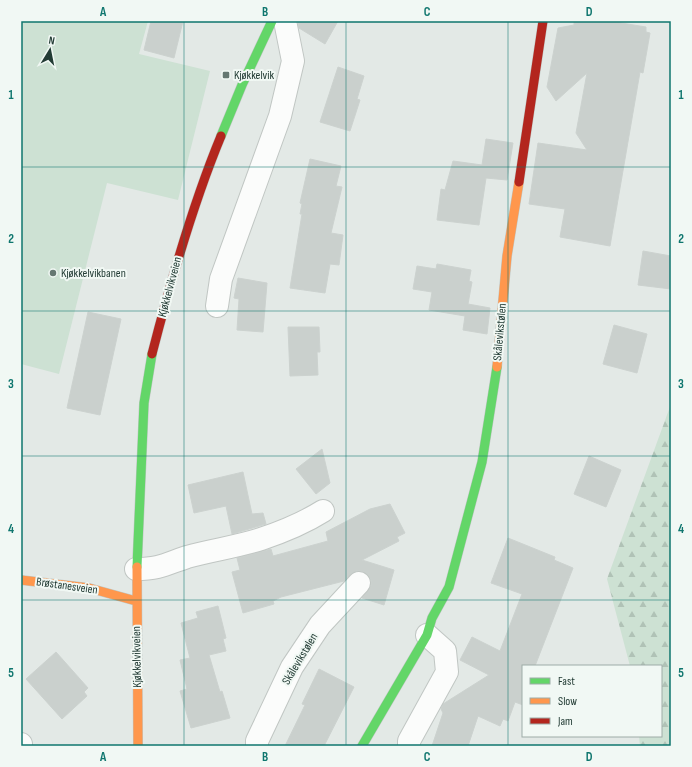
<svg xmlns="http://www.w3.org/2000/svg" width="692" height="767" font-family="'Sofia Sans Condensed',sans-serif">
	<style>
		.forest { fill: url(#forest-firs) }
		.garden { fill: #cde1d3 }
		.building { fill: #cad0cd; stroke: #ccd2cf }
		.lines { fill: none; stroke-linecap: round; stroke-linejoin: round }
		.street-casing { stroke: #c0c6c3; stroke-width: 24 }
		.fast-casing { stroke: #bfc6c3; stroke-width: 10 }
		.slow-casing { stroke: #bfc6c3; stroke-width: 10 }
		.jam-casing { stroke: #bfc6c3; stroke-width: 10 }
		.street { stroke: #fbfcfb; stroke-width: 22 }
		.fast { stroke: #63d668; stroke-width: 9 }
		.slow { stroke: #ff974d; stroke-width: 9 }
		.jam { stroke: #b3261e; stroke-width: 9 }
		.grid { fill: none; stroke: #0f766e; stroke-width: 1; stroke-opacity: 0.55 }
		.poi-dot { fill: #667872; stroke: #f1f8f4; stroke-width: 1.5 }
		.labels { text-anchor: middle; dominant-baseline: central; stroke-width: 4; stroke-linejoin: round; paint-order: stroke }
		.poi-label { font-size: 12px; fill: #223b34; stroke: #f1f8f4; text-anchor: start }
		.street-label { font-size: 12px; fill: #223b34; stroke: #f1f8f4 }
		.neatline { fill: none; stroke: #0f766e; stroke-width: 1.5 }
		.grid-label { font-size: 13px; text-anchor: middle; font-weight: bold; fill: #0f766e }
	</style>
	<defs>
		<pattern id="forest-firs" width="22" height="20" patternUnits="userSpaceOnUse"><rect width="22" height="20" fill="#cde1d3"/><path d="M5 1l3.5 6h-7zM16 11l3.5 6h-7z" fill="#b0c2b6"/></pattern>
	</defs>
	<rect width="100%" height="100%" fill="#e3e9e6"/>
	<!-- forest -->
	<path class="forest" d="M 671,404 L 671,746 L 640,746 L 639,736 L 661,736 L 661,666 L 630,666 L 607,579 Z"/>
	<!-- garden -->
	<path class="garden" d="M 21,21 L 148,21 L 139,54 L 210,71 L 178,200 L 107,183 L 59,374 L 21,364 Z"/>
	<!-- building -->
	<path class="building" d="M 151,21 L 183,21 L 174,58 L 144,50 Z
		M 298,21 L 338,21 L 325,44 L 299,28 Z
		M 574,21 L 609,21 L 646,27 L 646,32 L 650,33 L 643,73 L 640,72 L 610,246 L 560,237 L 565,209 L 529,204 L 538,143 L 587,150 L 576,133 L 587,73 L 556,101 L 547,87 L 558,28 L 574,25 Z
		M 338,67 L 364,76 L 357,99 L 360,100 L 350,131 L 320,122 Z
		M 486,139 L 513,143 L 507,180 L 486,178 L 479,225 L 437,220 L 441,189 L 445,190 L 453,161 L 482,165 Z
		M 310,159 L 341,166 L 336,186 L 342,187 L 331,233 L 343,235 L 339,265 L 330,264 L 325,293 L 290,288 L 302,214 L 300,214 L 302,204 L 300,203 Z
		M 643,251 L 671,256 L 671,289 L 638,285 Z
		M 437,264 L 471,270 L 469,281 L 472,282 L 468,304 L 490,308 L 487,334 L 463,330 L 465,316 L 429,310 L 432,292 L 413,289 L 417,266 L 436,269 Z
		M 238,278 L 267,283 L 263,332 L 237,330 L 239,299 L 234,298 Z
		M 88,312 L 121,319 L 100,415 L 67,408 Z
		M 614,325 L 647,334 L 637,373 L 603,364 Z
		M 288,327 L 319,327 L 320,352 L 317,352 L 318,375 L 290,376 Z
		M 322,449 L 330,483 L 316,494 L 296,469 Z
		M 589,456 L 621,470 L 606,507 L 574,494 Z
		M 243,472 L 252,514 L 263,513 L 266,524 L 232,534 L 226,506 L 194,513 L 188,485 Z
		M 390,504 L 405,533 L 397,537 L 399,541 L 362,560 L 394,570 L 384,605 L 362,598 L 371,586 L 371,580 L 367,574 L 362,571 L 356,571 L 344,581 L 281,597 L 273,601 L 274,604 L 243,613 L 232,572 L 240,570 L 237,558 L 271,549 L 273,556 L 328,541 L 326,532 L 370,509 Z
		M 508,538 L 555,557 L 554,560 L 573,568 L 535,666 L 523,666 L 523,705 L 515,702 L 508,721 L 503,719 L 500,726 L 478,716 L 468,746 L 432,746 L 443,713 L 441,709 L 443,704 L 489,675 L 460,660 L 472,637 L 500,651 L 522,594 L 491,583 Z
		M 218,606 L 226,638 L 223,639 L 226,651 L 209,655 L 220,692 L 222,691 L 230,718 L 191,728 L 180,691 L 187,689 L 180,660 L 190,658 L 181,623 L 198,618 L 196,612 Z
		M 56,652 L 88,688 L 84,692 L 87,696 L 62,719 L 26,679 Z
		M 319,669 L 354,687 L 324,746 L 285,746 L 305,705 L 302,704 Z"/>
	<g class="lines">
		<!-- street casing -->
		<g class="street-casing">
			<path id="street" d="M 217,306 L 221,279 L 280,116 L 293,61 L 285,21
				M 136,569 C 160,569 166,564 187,557 C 211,550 237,547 261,539 C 282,532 304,523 323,511
				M 21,744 L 21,746
				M 257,746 L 257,741 L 292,667 L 320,625 L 359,583
				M 409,746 L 409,741 L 447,672 L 445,651 L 427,635"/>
		</g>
		<!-- fast casing -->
		<g class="fast-casing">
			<path id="fast" d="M 221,136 L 242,85 L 272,21
				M 137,567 L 144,403 L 152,354
				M 362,746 L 427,635 L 432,618 L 449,587 L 482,462 L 497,367"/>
		</g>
		<!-- slow casing -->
		<g class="slow-casing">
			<path id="slow" d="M 497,367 L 507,256 L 519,182
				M 137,567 L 138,746
				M 21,580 L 89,588 L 136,601"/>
		</g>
		<!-- jam casing -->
		<g class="jam-casing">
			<path id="jam" d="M 519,182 L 543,21
				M 152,354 C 171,280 192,206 221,136"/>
		</g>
		<!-- street -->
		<use href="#street" class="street"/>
		<!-- fast -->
		<use href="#fast" class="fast"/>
		<!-- slow -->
		<use href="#slow" class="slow"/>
		<!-- jam -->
		<use href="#jam" class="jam"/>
	</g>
	<!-- grid -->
	<path class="grid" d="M 184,21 L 184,746M 346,21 L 346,746M 508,21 L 508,746M 21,167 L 671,167M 21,311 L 671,311M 21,456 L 671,456M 21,600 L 671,600"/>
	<!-- markers -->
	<g class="poi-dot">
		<rect x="222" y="71" width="8" height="8" rx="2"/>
		<circle cx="53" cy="273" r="4"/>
	</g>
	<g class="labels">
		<!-- poi labels -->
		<g class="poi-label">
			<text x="234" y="75">Kjøkkelvik</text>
			<text x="61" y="273">Kjøkkelvikbanen</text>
		</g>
		<!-- street labels -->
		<g class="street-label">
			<text transform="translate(170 287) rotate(-75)">Kjøkkelvikveien</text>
			<text transform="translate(500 332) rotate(-85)">Skålevikstølen</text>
			<text transform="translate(67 586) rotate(8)">Brøstanesveien</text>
			<text transform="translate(137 657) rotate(-91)">Kjøkkelvikveien</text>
			<text transform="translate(300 659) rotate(-59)">Skålevikstølen</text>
		</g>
	</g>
	<!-- border -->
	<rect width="692" height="767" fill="none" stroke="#f1f8f4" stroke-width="44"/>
	<!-- legend -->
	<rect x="522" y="665" width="140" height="72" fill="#f1f8f4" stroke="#9eaca7"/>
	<rect x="530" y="678" width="20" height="6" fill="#63d668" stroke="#9eaca7"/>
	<text x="558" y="685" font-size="12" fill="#223b34">Fast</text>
	<rect x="530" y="698" width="20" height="6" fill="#ff974d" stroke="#9eaca7"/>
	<text x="558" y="705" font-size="12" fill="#223b34">Slow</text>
	<rect x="530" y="718" width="20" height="6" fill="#b3261e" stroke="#9eaca7"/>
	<text x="558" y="725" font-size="12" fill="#223b34">Jam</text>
	<!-- north arrow -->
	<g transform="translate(50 50) rotate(10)" stroke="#f1f8f4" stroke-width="3" paint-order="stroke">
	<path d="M0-3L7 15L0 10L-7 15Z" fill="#223b34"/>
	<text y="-6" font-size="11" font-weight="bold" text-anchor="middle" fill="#223b34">N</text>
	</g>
	<rect x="22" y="22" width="648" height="723" class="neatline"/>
	<g class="grid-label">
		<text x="103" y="16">A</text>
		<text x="265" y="16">B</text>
		<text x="427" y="16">C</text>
		<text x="589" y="16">D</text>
		<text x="11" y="99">1</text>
		<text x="681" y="99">1</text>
		<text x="11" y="243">2</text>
		<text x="681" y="243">2</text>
		<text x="11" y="388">3</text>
		<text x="681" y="388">3</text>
		<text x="11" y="533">4</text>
		<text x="681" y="533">4</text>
		<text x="11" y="677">5</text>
		<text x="681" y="677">5</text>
		<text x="103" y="761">A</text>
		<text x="265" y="761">B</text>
		<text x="427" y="761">C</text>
		<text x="589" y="761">D</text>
	</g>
</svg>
